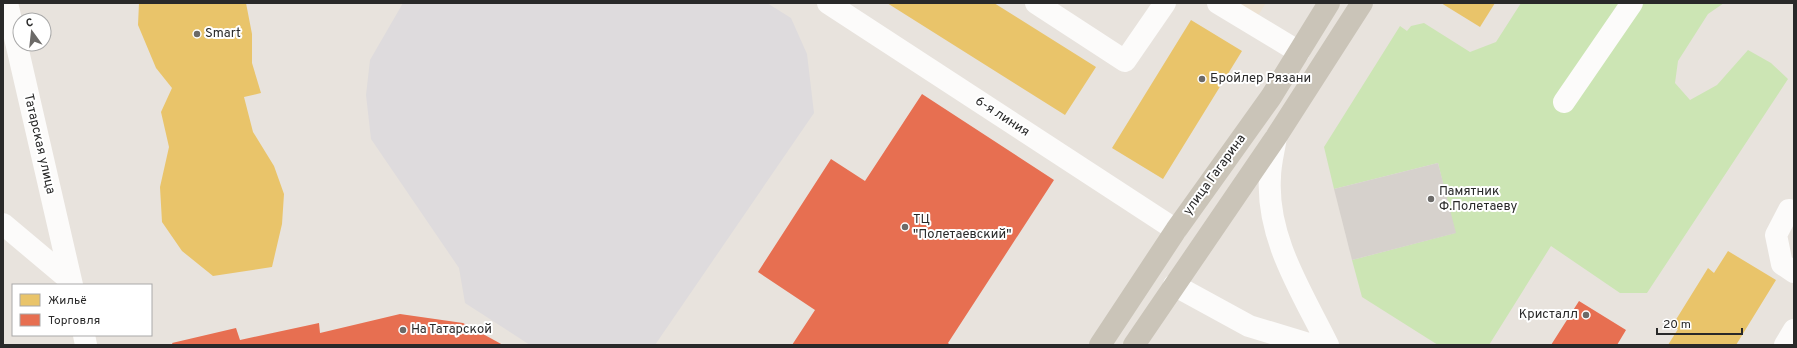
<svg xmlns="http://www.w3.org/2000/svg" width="1797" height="348" font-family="Overpass,sans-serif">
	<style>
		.industrial { fill: #dedbdd }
		.education { fill: #ece1d1 }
		.green { fill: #cce5b4 }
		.plaza { fill: #d6d1cc }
		.homes { fill: #e9c46a }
		.shops { fill: #e76f51 }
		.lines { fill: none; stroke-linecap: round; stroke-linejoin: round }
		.minor { stroke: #fcfbfa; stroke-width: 22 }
		.major { stroke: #cac4b8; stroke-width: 22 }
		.poi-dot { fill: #6c6a68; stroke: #fff; stroke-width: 1.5 }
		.labels { text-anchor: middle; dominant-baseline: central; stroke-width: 4; stroke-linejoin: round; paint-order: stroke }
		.poi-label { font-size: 13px; fill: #292929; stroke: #fff; text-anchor: start }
		.street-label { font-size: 13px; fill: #292929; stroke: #fff }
	</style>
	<rect width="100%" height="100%" fill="#e8e3dd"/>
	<!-- industrial -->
	<path class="industrial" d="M 403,3 L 767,3 L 791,18 L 807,54 L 814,113 L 655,345 L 530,345 L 465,303 L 459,268 L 371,139 L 366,95 L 370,60 Z"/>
	<!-- education -->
	<path class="education" d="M 1235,3 L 1266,3 L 1257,17 Z"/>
	<!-- green -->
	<path class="green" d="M 1521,3 L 1724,3 L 1708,14 L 1678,61 L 1675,83 L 1690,100 L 1717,85 L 1748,50 L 1771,63 L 1788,79 L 1647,293 L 1620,293 L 1551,246 L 1489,345 L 1438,345 L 1362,297 L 1352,260 L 1455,233 L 1438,163 L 1334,189 L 1324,147 L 1400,26 L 1407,31 L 1411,26 L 1424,23 L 1470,52 L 1496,42 Z"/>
	<!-- plaza -->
	<path class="plaza" d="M 1438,163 L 1456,233 L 1352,260 L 1334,189 Z"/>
	<!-- homes -->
	<path class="homes" d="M 139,3 L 246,3 L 252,34 L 252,63 L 261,93 L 244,97 L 253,132 L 274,166 L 284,194 L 282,224 L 272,267 L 213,276 L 182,251 L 162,222 L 160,187 L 169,147 L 161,112 L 172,88 L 156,68 L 138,25 Z
		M 887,3 L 994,3 L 1096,67 L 1065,115 Z
		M 1441,3 L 1495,3 L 1480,27 Z
		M 1191,20 L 1242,51 L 1163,179 L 1112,148 Z
		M 1728,251 L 1776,280 L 1736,345 L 1668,345 L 1678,329 L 1672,326 L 1708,268 L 1714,273 Z"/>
	<!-- shops -->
	<path class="shops" d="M 922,94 L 1054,180 L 948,343 L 950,345 L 792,345 L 815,310 L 758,272 L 831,159 L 865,181 Z
		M 1579,301 L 1626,330 L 1617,345 L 1551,345 Z
		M 400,314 L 463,323 L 503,345 L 173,345 L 172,343 L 236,328 L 240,340 L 319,323 L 320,333 Z"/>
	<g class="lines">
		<!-- minor -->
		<path class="minor" d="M 7,3 L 72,285
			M 828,3 L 1176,230
			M 1036,3 L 1125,61 L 1165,3
			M 1218,3 L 1299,52
			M 1564,102 L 1632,3
			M 1276,137 C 1274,150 1270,164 1270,177 C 1266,238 1302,292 1328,345
			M 1789,210 L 1776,235 L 1782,264 L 1794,272
			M 3,224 L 71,281
			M 1174,285 L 1249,326 L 1312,345
			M 84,335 L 86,345
			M 1785,345 L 1794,330"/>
		<!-- major -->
		<path class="major" d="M 1100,345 L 1176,230 L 1271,97 L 1329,3
			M 1134,345 L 1276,137 L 1362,3"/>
	</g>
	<!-- markers -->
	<g class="poi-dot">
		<circle cx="197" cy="34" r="4"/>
		<circle cx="1202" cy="79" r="4"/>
		<circle cx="1431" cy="199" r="4"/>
		<circle cx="905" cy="227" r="4"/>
		<circle cx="1586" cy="315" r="4"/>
		<circle cx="403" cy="330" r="4"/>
	</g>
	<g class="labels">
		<!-- poi labels -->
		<g class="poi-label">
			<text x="205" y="34">Smart</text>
			<text x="1210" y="79">Бройлер Рязани</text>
			<text x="1439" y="192">Памятник<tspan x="1439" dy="15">Ф.Полетаеву</tspan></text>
			<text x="913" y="220">ТЦ<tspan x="913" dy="15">"Полетаевский"</tspan></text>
			<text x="1578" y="315" text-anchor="end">Кристалл</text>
			<text x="411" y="330">На Татарской</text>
		</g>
		<!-- street labels -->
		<g class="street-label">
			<text transform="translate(1002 117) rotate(33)">6-я линия</text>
			<text transform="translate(39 144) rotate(77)">Татарская улица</text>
			<text transform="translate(1215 175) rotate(-54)">улица Гагарина</text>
		</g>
	</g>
	<!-- border -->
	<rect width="1797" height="348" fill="none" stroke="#292929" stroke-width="8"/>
	<!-- legend -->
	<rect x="12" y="284" width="140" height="52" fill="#ffffff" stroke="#a9a9a9"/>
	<rect x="20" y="294" width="20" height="12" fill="#e9c46a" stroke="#a9a9a9"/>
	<text x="48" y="304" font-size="12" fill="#292929">Жильё</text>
	<rect x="20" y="314" width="20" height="12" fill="#e76f51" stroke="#a9a9a9"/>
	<text x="48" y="324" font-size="12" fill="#292929">Торговля</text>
	<!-- north arrow -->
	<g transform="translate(32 32) rotate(345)"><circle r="19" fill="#ffffff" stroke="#a9a9a9"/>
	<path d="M0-3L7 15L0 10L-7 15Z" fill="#6c6a68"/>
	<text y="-6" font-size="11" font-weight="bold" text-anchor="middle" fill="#292929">С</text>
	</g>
	<!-- scale -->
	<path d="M1657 328v6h85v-6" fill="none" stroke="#292929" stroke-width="2"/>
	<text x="1663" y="328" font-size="12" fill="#292929" stroke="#ffffff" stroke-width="3" paint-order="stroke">20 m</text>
</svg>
